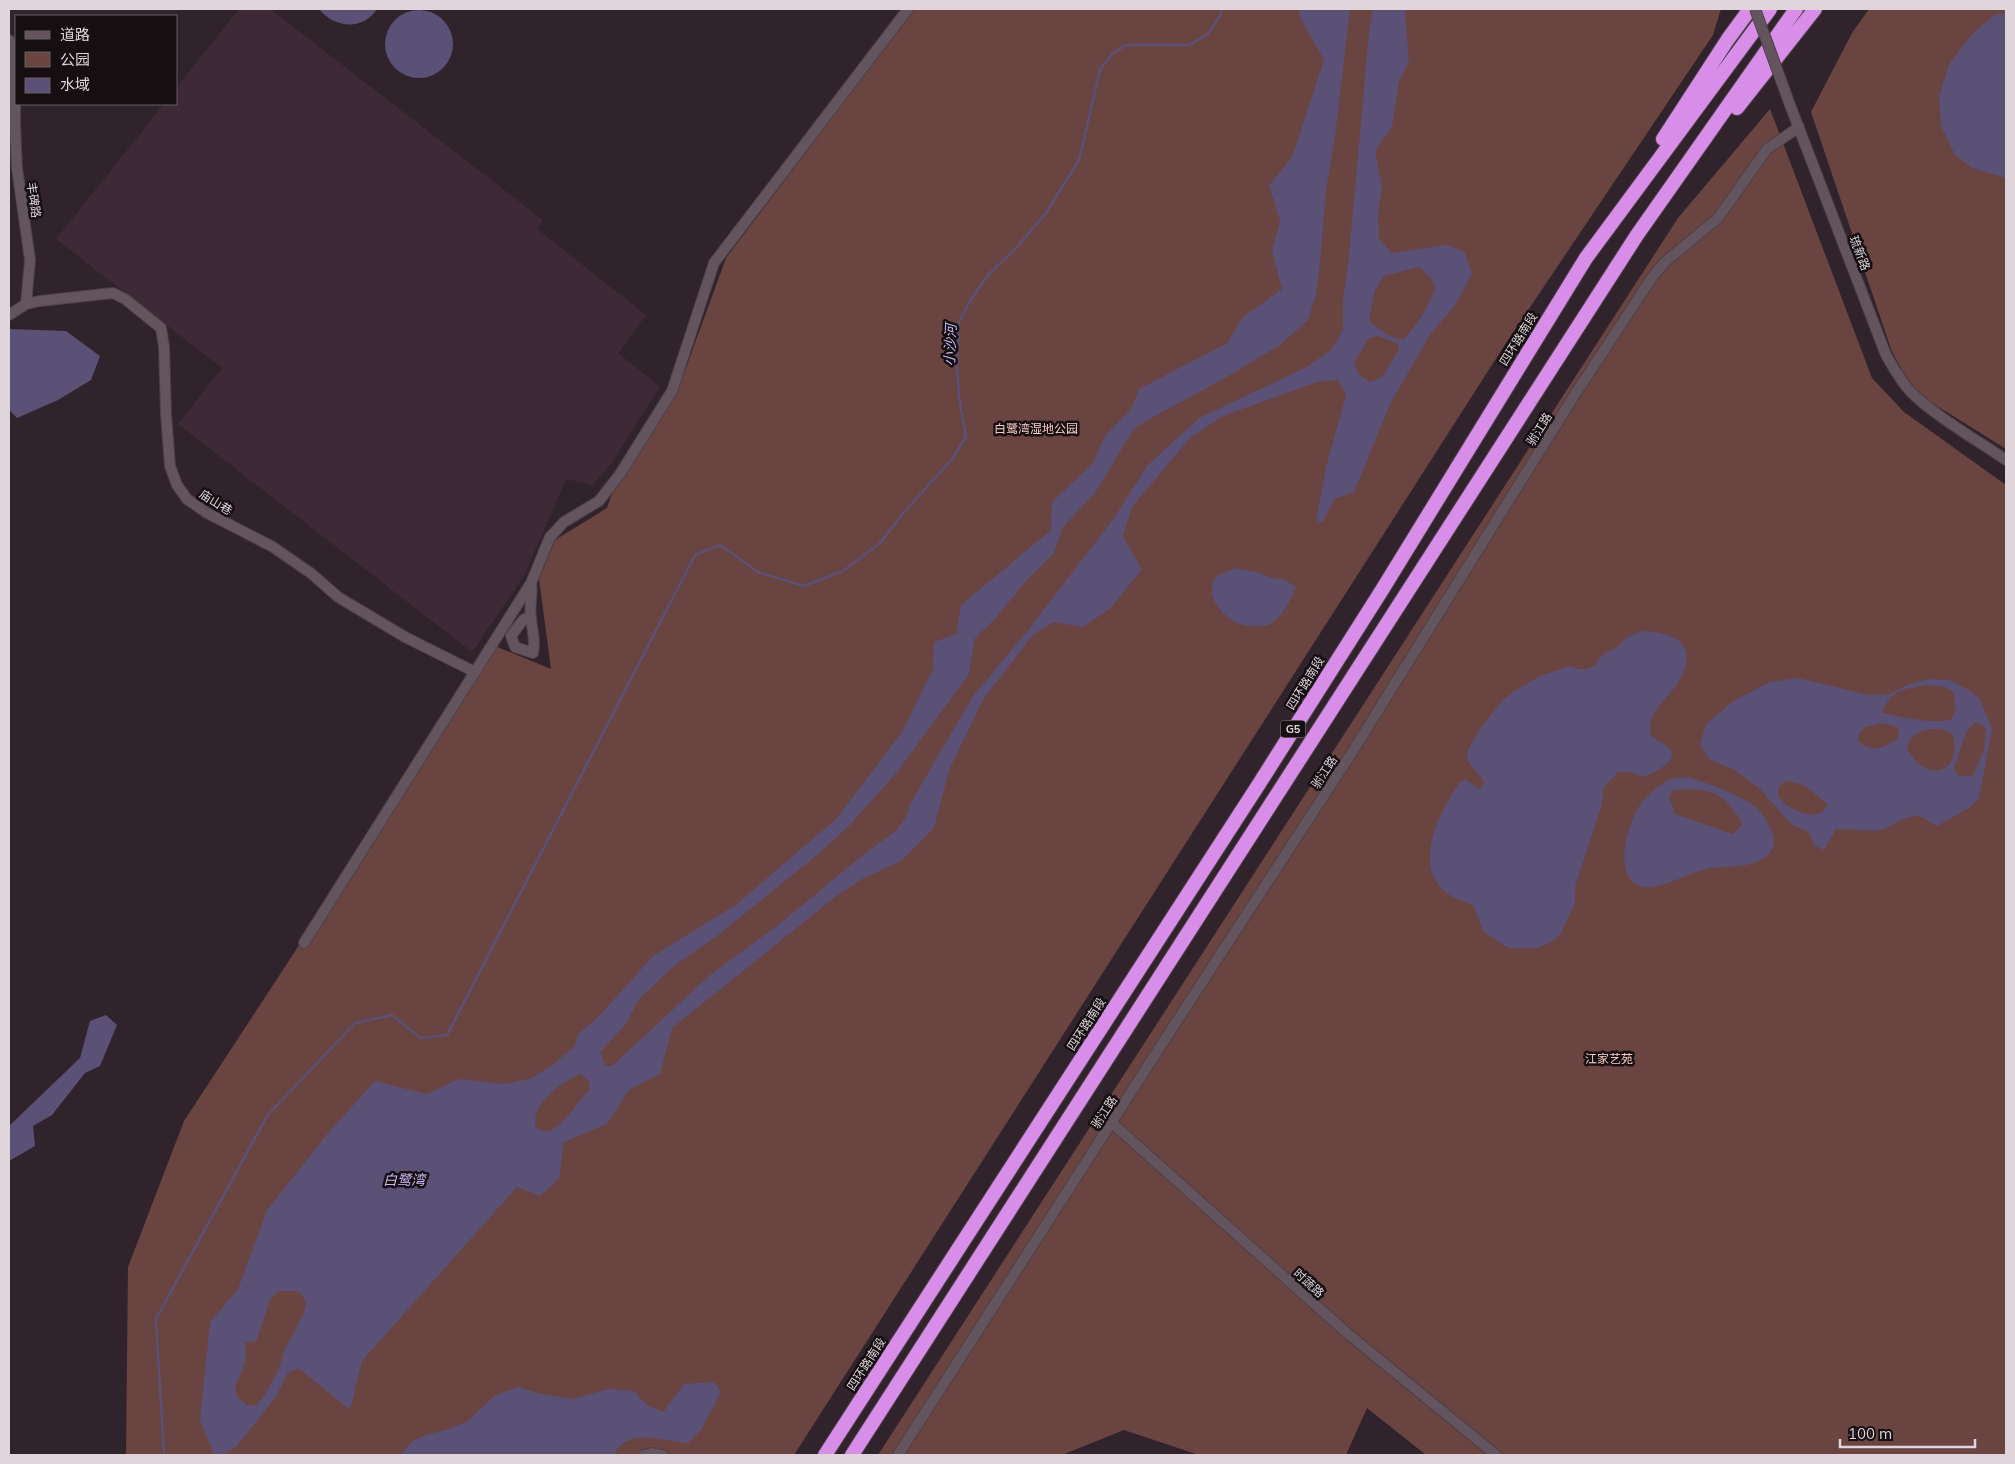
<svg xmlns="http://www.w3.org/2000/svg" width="2015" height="1464" font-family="Mulish,'Noto Sans SC',sans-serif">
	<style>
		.built { fill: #3e2a36 }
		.green { fill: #6a4440 }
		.water { fill: #5b5075; fill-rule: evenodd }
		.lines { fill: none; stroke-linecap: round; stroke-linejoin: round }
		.stream { stroke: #5b5075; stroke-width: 2.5 }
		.minor-casing { stroke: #4c4048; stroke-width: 12 }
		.highway-casing { stroke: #4c4048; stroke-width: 16 }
		.minor { stroke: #64545e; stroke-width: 10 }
		.highway { stroke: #d88ee9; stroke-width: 14 }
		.minor-bridge-casing { stroke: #4c4048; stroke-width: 12; stroke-linecap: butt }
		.minor-bridge { stroke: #64545e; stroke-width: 10 }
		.labels { text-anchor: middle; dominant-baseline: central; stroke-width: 5; stroke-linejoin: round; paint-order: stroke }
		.shield { fill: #150f12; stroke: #a29a9f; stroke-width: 1 }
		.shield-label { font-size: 11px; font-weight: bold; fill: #dfd5db }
		.street-label { font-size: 12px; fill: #dfd5db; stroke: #150f12 }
		.park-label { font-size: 12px; fill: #facbc6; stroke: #150f12 }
		.water-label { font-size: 14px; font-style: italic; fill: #cbb9f8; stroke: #150f12 }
	</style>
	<rect width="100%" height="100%" fill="#31232c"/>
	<!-- built -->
	<path class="built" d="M 239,9 L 270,9 L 543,220 L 537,229 L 646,315 L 618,353 L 660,387 L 609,467 L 592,485 L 566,479 L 524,576 L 472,652 L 178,424 L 222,368 L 56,239 L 164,104 L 176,104 L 176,88 Z"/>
	<!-- green -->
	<path class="green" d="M 914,9 L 1721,9 L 1713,35 L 1506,343 L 794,1455 L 126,1455 L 128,1267 L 184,1121 L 495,646 L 551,669 L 539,579 L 555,540 L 607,508 L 613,491 L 676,395 L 726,258 Z
		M 1869,9 L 2006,9 L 2006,449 L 1929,401 L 1915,388 L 1905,375 L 1892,352 L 1811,112 L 1852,33 Z
		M 1770,109 L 1872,378 L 1904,412 L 2006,485 L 2006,1455 L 1426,1455 L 1367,1408 L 1346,1455 L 1199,1455 L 1124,1430 L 1062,1455 L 878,1455 L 1678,218 Z"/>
	<!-- water -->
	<path class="water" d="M 319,9 L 377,9 C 363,31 334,28 319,9 Z
		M 1298,9 L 1350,9 L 1335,137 L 1326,190 L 1319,274 L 1316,295 L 1308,320 L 1280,345 L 1225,378 L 1146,421 L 1133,430 L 1095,493 L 1063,527 L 1054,553 L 1025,582 L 995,619 L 975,638 L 969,674 L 898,771 L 850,825 L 817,855 L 717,936 L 674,966 L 639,999 L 626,1024 L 600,1052 L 606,1066 L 612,1066 L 710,975 L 782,922 L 864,854 L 897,830 L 908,813 L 910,804 L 973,696 L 1029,629 L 1114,518 L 1147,466 L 1199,418 L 1305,368 L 1331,350 L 1343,330 L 1343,300 L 1349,256 L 1369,32 L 1373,9 L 1407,9 L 1405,12 L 1409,61 L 1399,82 L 1392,127 L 1375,151 L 1382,186 L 1378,214 L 1379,239 L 1392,253 L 1447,245 L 1465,252 L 1472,274 L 1455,305 L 1430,335 L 1391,402 L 1354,492 L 1334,499 L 1322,523 L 1316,520 L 1326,467 L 1346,395 L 1338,380 L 1317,382 L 1223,416 L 1190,438 L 1132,507 L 1123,536 L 1142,569 L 1111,608 L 1083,627 L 1053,622 L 1033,635 L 984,698 L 949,770 L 934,828 L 901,861 L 864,878 L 839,894 L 672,1028 L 660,1074 L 629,1090 L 607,1124 L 564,1142 L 559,1179 L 540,1196 L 517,1187 L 362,1361 L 350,1410 L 298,1368 L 287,1374 L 277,1395 L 237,1446 L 223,1455 L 214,1455 L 200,1420 L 210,1322 L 238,1289 L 267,1210 L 328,1133 L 375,1081 L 427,1094 L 459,1079 L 504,1084 L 532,1078 L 551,1066 L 575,1046 L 578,1034 L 599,1016 L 653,956 L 737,904 L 836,819 L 902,732 L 933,669 L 934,642 L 956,634 L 961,605 L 1051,530 L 1052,502 L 1093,463 L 1104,437 L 1131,409 L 1139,389 L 1227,343 L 1243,317 L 1282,289 L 1272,251 L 1280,221 L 1269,185 L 1292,157 L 1324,60 L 1301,19 ZM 1419,267 L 1430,277 L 1435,288 C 1428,308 1418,324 1403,340 L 1389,336 L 1369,321 L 1375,290 L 1384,276 ZM 1378,336 L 1399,344 L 1399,349 L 1382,377 L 1370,382 L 1359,375 L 1354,362 L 1369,338 ZM 580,1074 L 589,1081 L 590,1089 C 580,1099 563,1125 551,1130 C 545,1133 541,1130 536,1127 C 529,1105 563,1081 580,1074 ZM 281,1291 L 295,1291 L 302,1294 L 306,1304 L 303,1315 L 284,1351 L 279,1369 L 263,1398 L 256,1405 L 249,1406 C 225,1392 239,1383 245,1362 C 247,1356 244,1349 246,1342 L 254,1342 L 257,1339 L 271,1298 L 276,1293 Z
		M385 44a34 34 0 1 1 68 0a34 34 0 1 1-68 0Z
		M 2006,13 L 2006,178 L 1972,168 L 1955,155 L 1941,126 L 1939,96 L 1949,64 L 1972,34 L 1994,15 Z
		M 9,329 L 66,331 L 100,356 L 91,380 L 58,400 L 17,418 L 9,410 Z
		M 1236,568 L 1256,572 L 1273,578 L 1283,579 L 1296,587 C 1291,600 1282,618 1268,625 C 1265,626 1260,626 1257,626 C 1238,628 1218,614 1212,595 C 1211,591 1213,585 1213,580 L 1220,574 Z
		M 1641,631 C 1673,632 1700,643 1680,679 C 1670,699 1645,711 1651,736 C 1656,740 1664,743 1669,748 C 1682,760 1652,774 1643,777 L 1631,772 L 1618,772 L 1604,787 L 1601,807 L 1575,887 L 1575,903 L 1562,931 L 1556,939 L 1538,948 L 1508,948 L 1484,932 L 1473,905 C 1465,901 1456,900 1448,894 C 1410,867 1440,811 1460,782 L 1465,779 L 1479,789 L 1485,783 L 1467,760 L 1468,749 L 1480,729 L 1502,701 L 1513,692 L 1540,676 L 1570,666 L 1579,669 L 1587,669 L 1595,665 L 1604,653 L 1616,648 L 1626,638 Z
		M 1798,678 L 1869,695 L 1890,694 L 1907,685 L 1929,679 L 1950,680 L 1967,689 L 1980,699 L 1992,729 L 1979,799 L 1969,808 L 1937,826 L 1917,815 L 1901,820 L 1885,829 L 1875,831 L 1836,829 L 1824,850 L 1814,845 L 1809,832 L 1792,825 L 1760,789 L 1733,769 L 1710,760 L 1700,745 L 1706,724 L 1735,700 L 1770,682 ZM 1927,685 L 1945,687 L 1953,692 C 1955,703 1958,711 1950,720 C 1927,723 1904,718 1882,712 C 1892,689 1904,689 1927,685 ZM 1975,722 L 1986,728 L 1984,750 L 1973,776 L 1959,776 L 1954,769 L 1966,733 ZM 1882,723 L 1894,726 L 1899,730 L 1898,738 C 1885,748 1872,754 1858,741 L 1859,734 L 1865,727 ZM 1934,729 L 1945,730 L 1953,735 C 1962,777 1924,782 1907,748 C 1912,734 1919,730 1934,729 ZM 1785,781 L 1804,785 L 1827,804 C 1823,820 1801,814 1790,807 C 1785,805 1782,800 1778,796 L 1779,787 Z
		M 1688,777 C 1712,785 1737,793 1757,808 C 1762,812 1765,819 1768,824 C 1786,852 1761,864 1737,866 C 1728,867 1719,867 1710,868 C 1694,871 1659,890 1644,887 C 1611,880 1627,827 1638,808 C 1645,797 1657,785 1669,780 C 1674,777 1682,778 1688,777 ZM 1673,790 C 1700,789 1717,788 1734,811 C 1738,816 1741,819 1742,825 L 1732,834 L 1675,814 L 1669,797 Z
		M 106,1015 L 117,1025 L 100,1066 L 85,1073 L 52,1115 L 33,1126 L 35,1146 L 9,1161 L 9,1126 L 80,1058 L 90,1021 Z
		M 714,1382 L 721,1392 L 701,1430 L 688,1443 C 666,1441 626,1427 614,1455 L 401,1455 L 411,1442 L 423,1436 L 451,1428 L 468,1421 L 494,1396 L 518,1387 L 538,1393 L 572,1399 L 608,1389 L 634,1391 L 647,1405 L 663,1412 L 684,1384 Z"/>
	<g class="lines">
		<!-- stream -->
		<path class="stream" d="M 164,1455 L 156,1319 L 267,1116 L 355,1023 L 392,1015 L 421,1038 L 447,1035 L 695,555 L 720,545 L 758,572 L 804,586 L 843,571 L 880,543 L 900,517 L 952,459 L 966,437 L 959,397 L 957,367 L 959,322 L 970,301 L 988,275 L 1016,248 L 1046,213 L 1079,160 L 1100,70 L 1112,54 L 1126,45 L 1189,45 L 1208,34 L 1221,14 L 1221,9"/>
		<!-- minor casing -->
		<g class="minor-casing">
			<path id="minor" d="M 9,40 L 15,54 L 15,125 L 17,168 L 30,260 L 26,304
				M 1790,105 L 1886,355 C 1893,367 1900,380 1909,390 C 1933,415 1977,440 2006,460
				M 9,315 L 26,304 L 40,301 L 113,293 L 125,299 L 161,328 L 164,346 L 166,414 L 170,466 L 177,485 L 187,499 L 207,513 L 273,547 L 312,574 L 338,597 L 405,637 L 475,672
				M 530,616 L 523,620 L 511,636 L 515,647 L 533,653 C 536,638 532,632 531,618 C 529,606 533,595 531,583
				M 304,943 L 531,583 L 550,537 L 564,522 L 599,501 L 620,474 L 672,391 L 714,263 L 908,9
				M 1112,1123 L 1347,1333 L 1496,1455
				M 644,1455 L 652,1453 L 662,1455
				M 898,1455 L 1160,1047 L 1351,754 L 1574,396 L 1653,276 L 1665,262 L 1718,218 L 1767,149 L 1799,127"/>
		</g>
		<!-- highway casing -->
		<g class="highway-casing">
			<path id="highway" d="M 1737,108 L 1815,9
				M 1663,139 L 1728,39 L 1750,9
				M 825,1455 L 1259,784 L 1382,590 L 1586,258 L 1770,9
				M 852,1455 L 1637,235 L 1796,9"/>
		</g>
		<!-- minor -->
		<use href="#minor" class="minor"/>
		<!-- highway -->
		<use href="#highway" class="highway"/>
		<!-- minor-bridge casing -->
		<g class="minor-bridge-casing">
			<path id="minor-bridge" d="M 1755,9 L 1790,105"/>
		</g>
		<!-- minor-bridge -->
		<use href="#minor-bridge" class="minor-bridge"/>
	</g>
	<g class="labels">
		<!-- shield labels -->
		<rect class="shield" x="1280.5" y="720.5" width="25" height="17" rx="4"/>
		<g class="shield-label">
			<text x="1293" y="729">G5</text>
		</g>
		<!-- street labels -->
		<g class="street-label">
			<text transform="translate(34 200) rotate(82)">丰碑路</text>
			<text transform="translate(1860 253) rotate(69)">琉新路</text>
			<text transform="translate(1518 339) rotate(-58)">四环路南段</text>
			<text transform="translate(1539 429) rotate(-58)">驸江路</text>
			<text transform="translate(216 502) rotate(32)">庙山巷</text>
			<text transform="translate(1305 683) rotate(-58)">四环路南段</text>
			<text transform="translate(1324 772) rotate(-57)">驸江路</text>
			<text transform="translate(1086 1024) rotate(-57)">四环路南段</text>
			<text transform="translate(1104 1112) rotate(-57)">驸江路</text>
			<text transform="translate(1309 1283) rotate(42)">时蔬路</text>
			<text transform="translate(866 1364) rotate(-57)">四环路南段</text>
		</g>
		<!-- park labels -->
		<g class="park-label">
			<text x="1036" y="428">白鹭湾湿地公园</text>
			<text x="1609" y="1058">江家艺苑</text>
		</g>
		<!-- water labels -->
		<g class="water-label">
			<text transform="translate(950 345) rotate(-87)">小沙河</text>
			<text x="404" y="1180">白鹭湾</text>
		</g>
	</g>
	<!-- border -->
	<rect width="2015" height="1464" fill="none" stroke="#dfd5db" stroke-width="20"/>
	<!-- legend -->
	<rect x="15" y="15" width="162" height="90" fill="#150f12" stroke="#665e62"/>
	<rect x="25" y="31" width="25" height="8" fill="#64545e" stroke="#665e62"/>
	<text x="60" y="40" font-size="15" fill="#dfd5db">道路</text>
	<rect x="25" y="52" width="25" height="15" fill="#6a4440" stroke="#665e62"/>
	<text x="60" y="65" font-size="15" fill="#dfd5db">公园</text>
	<rect x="25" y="78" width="25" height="15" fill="#5b5075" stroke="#665e62"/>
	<text x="60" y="90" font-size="15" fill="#dfd5db">水域</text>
	<!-- scale -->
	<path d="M1840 1439v8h135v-8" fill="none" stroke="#dfd5db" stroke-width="2.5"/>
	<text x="1848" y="1439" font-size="15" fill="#dfd5db" stroke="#150f12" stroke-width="4" paint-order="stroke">100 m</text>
</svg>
